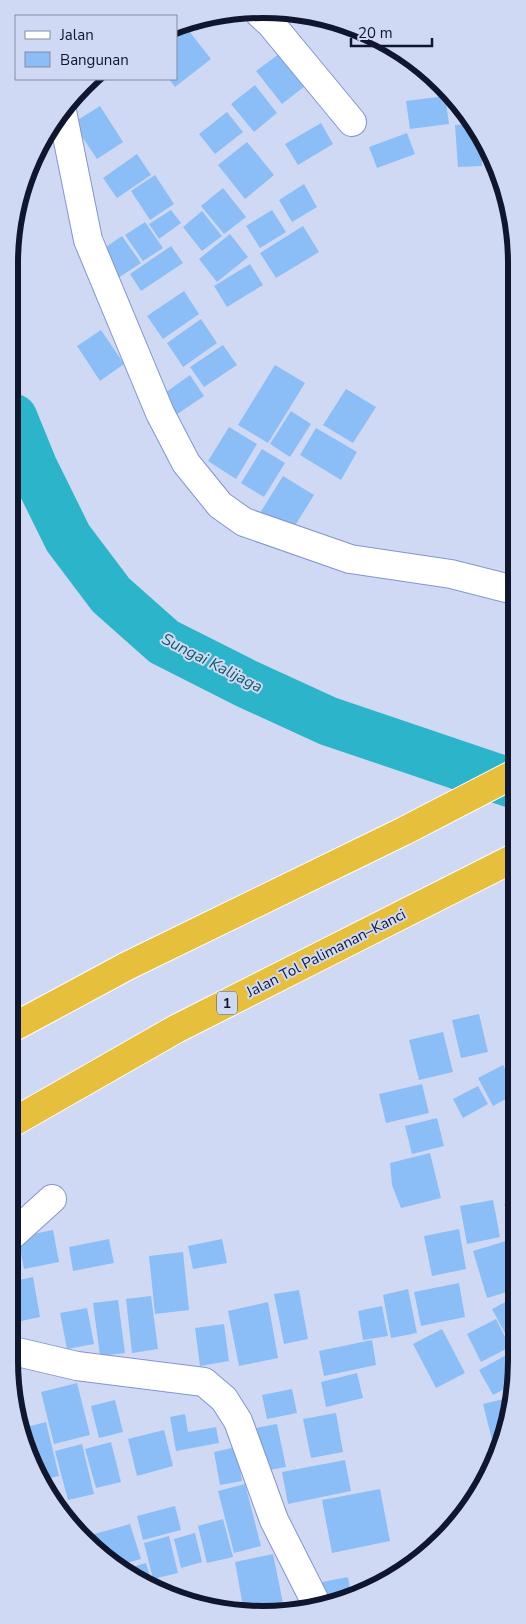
<svg xmlns="http://www.w3.org/2000/svg" width="526" height="1624" font-family="'Nunito Sans',sans-serif">
	<style>
		.lines { fill: none; stroke-linecap: round; stroke-linejoin: round }
		.river { stroke: #2cb4ca; stroke-width: 49 }
		.building { fill: #8bbef6 }
		.street-casing { stroke: #8294d4; stroke-width: 30 }
		.highway-casing { stroke: #fff; stroke-width: 30 }
		.street { stroke: #fff; stroke-width: 28 }
		.highway { stroke: #e6bf3d; stroke-width: 28 }
		.labels { text-anchor: middle; dominant-baseline: central; stroke-width: 4; stroke-linejoin: round; paint-order: stroke }
		.shield { fill: #d0d9f4; stroke: #4a5069; stroke-width: 1 }
		.shield-label { font-size: 14px; font-weight: bold; fill: #10162e }
		.street-label { font-size: 15px; fill: #10162e; stroke: #d0d9f4 }
		.water-label { font-size: 16px; font-style: italic; fill: #0f5864; stroke: #d0d9f4 }
		.rim { fill: none; stroke: #10162e; stroke-width: 6 }
	</style>
	<rect width="100%" height="100%" fill="#d0d9f4"/>
	<g class="lines">
		<!-- river -->
		<path class="river" d="M 13,418 L 33,467 L 68,538 L 111,595 L 164,642 L 245,683 L 328,721 L 514,784"/>
	</g>
	<!-- building -->
	<path class="building" d="M 185,26 L 211,59 L 175,87 L 169,79 L 176,79 L 176,29 Z
		M 279,54 L 305,86 L 282,104 L 256,71 Z
		M 255,85 L 277,113 L 254,132 L 231,104 Z
		M 445,96 L 449,124 L 410,129 L 406,101 Z
		M 100,106 L 123,142 L 97,159 L 73,123 Z
		M 227,112 L 243,132 L 215,154 L 199,134 Z
		M 321,123 L 333,144 L 298,165 L 285,144 Z
		M 472,124 L 481,136 L 482,166 L 458,167 L 455,125 Z
		M 407,133 L 415,154 L 377,168 L 369,147 Z
		M 247,142 L 274,175 L 245,199 L 218,165 Z
		M 137,154 L 151,175 L 117,198 L 103,178 Z
		M 155,175 L 174,204 L 150,220 L 131,191 Z
		M 304,184 L 317,207 L 292,222 L 279,200 Z
		M 223,188 L 246,217 L 224,234 L 201,206 Z
		M 171,210 L 181,223 L 159,239 L 149,224 Z
		M 272,210 L 286,232 L 260,248 L 246,226 Z
		M 202,211 L 222,236 L 202,251 L 183,227 Z
		M 145,222 L 163,248 L 143,261 L 125,235 Z
		M 303,226 L 319,252 L 276,278 L 260,253 Z
		M 230,234 L 248,257 L 217,282 L 199,259 Z
		M 122,236 L 141,263 L 118,278 L 100,251 Z
		M 171,246 L 183,263 L 141,291 L 130,274 Z
		M 250,264 L 263,285 L 227,307 L 214,286 Z
		M 184,291 L 199,314 L 163,339 L 147,316 Z
		M 201,319 L 217,343 L 183,367 L 167,343 Z
		M 101,330 L 124,364 L 100,381 L 77,346 Z
		M 223,345 L 237,365 L 204,387 L 190,367 Z
		M 275,365 L 305,383 L 268,443 L 238,425 Z
		M 190,375 L 204,396 L 176,415 L 162,395 Z
		M 346,389 L 376,407 L 353,443 L 323,425 Z
		M 291,411 L 311,424 L 290,457 L 270,444 Z
		M 229,427 L 257,444 L 236,479 L 208,461 Z
		M 316,428 L 357,452 L 341,480 L 300,455 Z
		M 262,449 L 285,463 L 264,497 L 241,483 Z
		M 283,476 L 314,495 L 291,532 L 260,513 Z
		M 479,1014 L 488,1052 L 461,1058 L 452,1020 Z
		M 443,1032 L 453,1072 L 419,1080 L 409,1040 Z
		M 503,1065 L 513,1084 L 513,1095 L 493,1106 L 478,1078 Z
		M 422,1084 L 429,1113 L 386,1123 L 379,1094 Z
		M 478,1086 L 488,1104 L 463,1118 L 453,1099 Z
		M 437,1118 L 444,1146 L 412,1154 L 405,1126 Z
		M 430,1153 L 441,1198 L 401,1208 L 392,1185 L 390,1163 Z
		M 493,1200 L 500,1237 L 467,1244 L 460,1206 Z
		M 513,1200 L 513,1224 L 504,1204 Z
		M 459,1229 L 466,1269 L 432,1276 L 424,1236 Z
		M 53,1230 L 59,1262 L 24,1269 L 18,1237 Z
		M 109,1239 L 114,1263 L 73,1271 L 69,1247 Z
		M 222,1239 L 227,1263 L 193,1269 L 188,1246 Z
		M 506,1241 L 513,1264 L 513,1290 L 487,1298 L 473,1251 Z
		M 183,1252 L 189,1310 L 155,1314 L 149,1256 Z
		M 33,1277 L 40,1317 L 12,1323 L 9,1308 L 9,1282 Z
		M 459,1283 L 465,1317 L 421,1326 L 414,1292 Z
		M 408,1289 L 417,1333 L 391,1338 L 383,1295 Z
		M 299,1290 L 308,1339 L 284,1344 L 274,1294 Z
		M 151,1296 L 158,1349 L 132,1353 L 126,1299 Z
		M 513,1298 L 512,1332 L 506,1335 L 492,1309 Z
		M 118,1300 L 125,1353 L 100,1356 L 93,1303 Z
		M 268,1302 L 278,1358 L 239,1366 L 228,1311 Z
		M 382,1306 L 388,1336 L 363,1340 L 358,1311 Z
		M 87,1308 L 94,1344 L 67,1349 L 60,1313 Z
		M 496,1319 L 510,1347 L 481,1362 L 467,1334 Z
		M 224,1324 L 229,1361 L 200,1366 L 195,1328 Z
		M 442,1329 L 465,1373 L 436,1388 L 413,1344 Z
		M 372,1340 L 376,1365 L 324,1376 L 319,1351 Z
		M 512,1352 L 512,1385 L 493,1395 L 479,1370 Z
		M 357,1373 L 363,1398 L 326,1407 L 321,1382 Z
		M 77,1383 L 90,1435 L 54,1444 L 41,1392 Z
		M 292,1389 L 297,1413 L 267,1419 L 262,1395 Z
		M 512,1397 L 512,1411 L 495,1452 L 483,1404 Z
		M 115,1400 L 123,1432 L 99,1438 L 91,1406 Z
		M 336,1413 L 343,1452 L 311,1458 L 303,1419 Z
		M 185,1414 L 188,1432 L 216,1427 L 219,1443 L 176,1451 L 170,1417 Z
		M 46,1422 L 59,1476 L 42,1480 L 28,1458 L 22,1428 Z
		M 277,1424 L 286,1467 L 264,1471 L 255,1428 Z
		M 164,1430 L 173,1466 L 137,1476 L 128,1439 Z
		M 111,1442 L 121,1482 L 96,1488 L 85,1449 Z
		M 82,1444 L 94,1494 L 68,1500 L 55,1451 Z
		M 236,1447 L 242,1481 L 220,1485 L 214,1452 Z
		M 345,1460 L 351,1491 L 288,1504 L 282,1472 Z
		M 245,1484 L 261,1546 L 234,1553 L 218,1491 Z
		M 380,1489 L 390,1541 L 332,1553 L 322,1500 Z
		M 175,1506 L 181,1530 L 143,1540 L 137,1516 Z
		M 223,1519 L 233,1557 L 207,1563 L 198,1526 Z
		M 130,1524 L 141,1559 L 119,1565 L 95,1546 L 91,1535 Z
		M 195,1533 L 202,1562 L 181,1568 L 174,1539 Z
		M 169,1536 L 178,1573 L 153,1579 L 144,1543 Z
		M 273,1554 L 284,1608 L 244,1612 L 235,1562 Z
		M 146,1563 L 154,1590 L 125,1569 Z
		M 348,1577 L 351,1596 L 327,1607 L 322,1582 Z"/>
	<g class="lines">
		<!-- street casing -->
		<g class="street-casing">
			<path id="street" d="M 260,14 L 271,24 L 352,122
				M 62,111 L 88,240 L 160,413 L 186,463 L 220,505 L 244,522 L 350,559 L 451,574 L 514,590
				M 9,1238 L 52,1199
				M 9,1350 L 77,1366 L 204,1382 L 224,1399 L 238,1421 L 274,1520 L 318,1607"/>
		</g>
		<!-- highway casing -->
		<g class="highway-casing">
			<path id="highway" d="M 10,1029 L 127,966 L 404,831 L 514,774
				M 10,1124 L 176,1029 L 514,858"/>
		</g>
		<!-- street -->
		<use href="#street" class="street"/>
		<!-- highway -->
		<use href="#highway" class="highway"/>
	</g>
	<g class="labels">
		<!-- shield labels -->
		<rect class="shield" x="217" y="991.5" width="20" height="23" rx="4"/>
		<g class="shield-label">
			<text x="227" y="1003">1</text>
		</g>
		<!-- street labels -->
		<g class="street-label">
			<text transform="translate(326 953) rotate(-27)">Jalan Tol Palimanan–Kanci</text>
		</g>
		<!-- water labels -->
		<g class="water-label">
			<text transform="translate(212 663) rotate(27)">Sungai Kalijaga</text>
		</g>
	</g>
	<!-- crop -->
	<path d="M0 0H526V1624H0ZM263 18H263A245 245 0 0 1 508 263V1361A245 245 0 0 1 263 1606H263A245 245 0 0 1 18 1361V263A245 245 0 0 1 263 18Z" fill="#d0d9f4" fill-rule="evenodd"/>
	<path class="rim" d="M263 18H263A245 245 0 0 1 508 263V1361A245 245 0 0 1 263 1606H263A245 245 0 0 1 18 1361V263A245 245 0 0 1 263 18Z"/>
	<!-- legend -->
	<rect x="15" y="15" width="162" height="65" fill="#d0d9f4" stroke="#838ba5"/>
	<rect x="25" y="31" width="25" height="8" fill="#ffffff" stroke="#838ba5"/>
	<text x="60" y="40" font-size="15" fill="#10162e">Jalan</text>
	<rect x="25" y="52" width="25" height="15" fill="#8bbef6" stroke="#838ba5"/>
	<text x="60" y="65" font-size="15" fill="#10162e">Bangunan</text>
	<!-- scale -->
	<path d="M351 38v8h81v-8" fill="none" stroke="#10162e" stroke-width="2.5"/>
	<text x="358" y="38" font-size="15" fill="#10162e" stroke="#d0d9f4" stroke-width="4" paint-order="stroke">20 m</text>
</svg>
